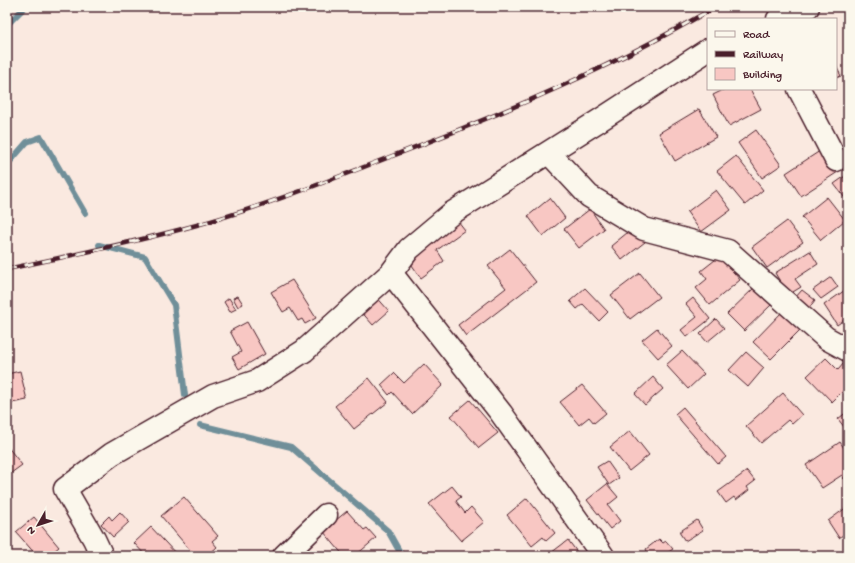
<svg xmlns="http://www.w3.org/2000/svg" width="855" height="563" font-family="'Gochi Hand',sans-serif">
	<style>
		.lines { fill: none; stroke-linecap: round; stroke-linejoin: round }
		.stream { stroke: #708f99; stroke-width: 6 }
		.building { fill: #f8c7c3; stroke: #4a1f2b }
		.minor-casing { stroke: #4a1f2b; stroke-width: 25 }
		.minor { stroke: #fbf7ec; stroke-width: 22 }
		.rail-casing { stroke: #4a1f2b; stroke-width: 4.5 }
		.rail { stroke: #fbf7ec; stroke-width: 3; stroke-dasharray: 9; stroke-linecap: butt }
	</style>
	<rect width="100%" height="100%" fill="#fae9e0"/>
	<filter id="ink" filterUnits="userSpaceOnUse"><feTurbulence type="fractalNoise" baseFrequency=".025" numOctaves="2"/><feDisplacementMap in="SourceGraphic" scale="8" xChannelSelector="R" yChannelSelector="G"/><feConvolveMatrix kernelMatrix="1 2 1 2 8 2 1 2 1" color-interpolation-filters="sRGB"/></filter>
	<g filter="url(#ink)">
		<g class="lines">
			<!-- stream -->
			<path class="stream" d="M 7,25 L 25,7
				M 7,165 L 27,142 L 41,137 L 85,213
				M 99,245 L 145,257 L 174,305 L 185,395
				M 200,425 L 291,447 L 388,531 L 402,556"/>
		</g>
		<!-- building -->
		<path class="building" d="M 836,66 L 841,76 L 836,78 Z
			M 725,89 L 750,89 L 761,109 L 729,126 L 713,95 Z
			M 699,109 L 716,137 L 675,161 L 659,133 Z
			M 756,130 L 781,165 L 762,178 L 738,143 Z
			M 826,147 L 841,170 L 801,196 L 786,173 Z
			M 736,156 L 763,190 L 745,205 L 717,171 Z
			M 848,174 L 848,202 L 834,184 Z
			M 716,190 L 731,210 L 701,232 L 687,212 Z
			M 827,197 L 845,220 L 821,240 L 802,217 Z
			M 550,198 L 565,218 L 543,236 L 528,216 Z
			M 590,209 L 604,229 L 579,248 L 564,229 Z
			M 458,221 L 465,230 L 437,250 L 444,261 L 421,278 L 407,258 Z
			M 787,221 L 803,242 L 767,268 L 752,247 Z
			M 633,228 L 645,242 L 622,260 L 611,246 Z
			M 510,249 L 536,282 L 466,336 L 458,325 L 506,288 L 488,266 Z
			M 810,251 L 818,264 L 795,279 L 801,287 L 788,295 L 775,273 Z
			M 720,256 L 740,280 L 710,305 L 696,288 L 707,279 L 701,271 Z
			M 640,273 L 659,297 L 630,319 L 611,295 Z
			M 831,277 L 838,287 L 821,299 L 813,290 Z
			M 292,280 L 316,318 L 305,324 L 302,319 L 298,321 L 290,308 L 283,312 L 271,292 Z
			M 755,287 L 771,305 L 744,331 L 727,314 Z
			M 585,288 L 608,312 L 599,321 L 583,304 L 577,309 L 570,301 Z
			M 848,288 L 848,317 L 837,325 L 824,305 Z
			M 802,290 L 815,300 L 809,308 L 795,298 Z
			M 374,294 L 389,311 L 373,325 L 358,308 Z
			M 238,296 L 243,304 L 238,307 L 233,298 Z
			M 229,298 L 236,309 L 230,312 L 224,302 Z
			M 693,298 L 710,319 L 687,337 L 681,330 L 697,317 L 686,304 Z
			M 783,311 L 801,329 L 771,359 L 753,342 Z
			M 716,319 L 724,328 L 707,342 L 700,334 Z
			M 247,322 L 265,354 L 239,369 L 232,357 L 241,352 L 230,331 Z
			M 657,328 L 672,346 L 658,358 L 642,340 Z
			M 682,351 L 704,374 L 688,389 L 666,365 Z
			M 746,352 L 764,368 L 748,387 L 729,370 Z
			M 826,358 L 838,370 L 844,363 L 848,367 L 848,386 L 832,402 L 807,376 Z
			M 424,364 L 443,385 L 412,414 L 392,392 L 389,395 L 381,385 L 394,373 L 404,383 Z
			M 20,371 L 27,400 L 7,404 L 7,374 Z
			M 653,377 L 663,389 L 645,405 L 635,394 Z
			M 369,378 L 388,402 L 354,429 L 335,406 Z
			M 582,385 L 606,413 L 594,423 L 589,417 L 579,425 L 560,402 Z
			M 783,393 L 802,415 L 792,424 L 788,420 L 761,443 L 746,426 Z
			M 470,400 L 498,433 L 479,448 L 451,416 Z
			M 683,407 L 726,457 L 718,464 L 675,414 Z
			M 848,411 L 848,432 L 838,419 Z
			M 630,431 L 649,455 L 629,471 L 610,447 Z
			M 840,442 L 848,454 L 848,476 L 844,479 L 842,475 L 822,488 L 806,465 Z
			M 7,446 L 22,465 L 7,476 Z
			M 607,461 L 619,478 L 609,485 L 597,467 Z
			M 747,471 L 755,481 L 747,487 L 749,490 L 736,500 L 734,497 L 726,503 L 718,492 Z
			M 607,484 L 618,497 L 608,505 L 620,521 L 610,529 L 587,500 Z
			M 452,486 L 461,497 L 456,501 L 465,513 L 471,507 L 484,522 L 461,541 L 429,504 Z
			M 184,497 L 218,536 L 212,541 L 217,547 L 207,556 L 195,556 L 161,516 Z
			M 527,498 L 555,533 L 546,541 L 543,537 L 532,546 L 507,515 Z
			M 847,507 L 848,531 L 839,538 L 828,521 Z
			M 347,511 L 364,530 L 367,528 L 376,538 L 355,556 L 344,556 L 323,531 Z
			M 120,512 L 129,522 L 113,537 L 101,524 L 109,516 L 112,520 Z
			M 34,517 L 59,547 L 48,556 L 37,556 L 16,532 Z
			M 697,520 L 703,530 L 685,541 L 679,532 Z
			M 151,527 L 178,556 L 146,556 L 134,543 Z
			M 659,539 L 663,543 L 666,541 L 673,549 L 663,556 L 649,556 L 646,549 Z
			M 568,540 L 580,556 L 547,556 Z"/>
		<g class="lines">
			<!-- minor casing -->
			<g class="minor-casing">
				<path id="minor" d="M 778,19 L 808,7
					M 799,89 L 836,160
					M 549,153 L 589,196 L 644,229 L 728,251 L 826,338 L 848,350
					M 391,273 L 501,413 L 603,556
					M 102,556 L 94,539 L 65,489 L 112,454 L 213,396 L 257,381 L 304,351 L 391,273 L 409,249 L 452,213 L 600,120 L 708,50
					M 284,556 L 326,515"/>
			</g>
			<!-- minor -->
			<use href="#minor" class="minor"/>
			<!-- rail casing -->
			<g class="rail-casing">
				<path id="rail" d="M 7,269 C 69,256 132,243 193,226 C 259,208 323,183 387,158 C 499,115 612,68 715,7"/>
			</g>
			<!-- rail -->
			<use href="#rail" class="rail"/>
		</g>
	</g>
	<!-- margin -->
	<rect width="855" height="563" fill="none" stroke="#fbf7ec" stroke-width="24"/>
	<rect x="12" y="12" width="831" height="539" fill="none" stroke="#4a1f2b" stroke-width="1.5" filter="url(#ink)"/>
	<!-- legend -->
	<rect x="707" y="18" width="130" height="72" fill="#fbf7ec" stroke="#b4a19f"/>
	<rect x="715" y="31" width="20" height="6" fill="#fbf7ec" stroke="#b4a19f"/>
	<text x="743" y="38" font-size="12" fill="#4a1f2b">Road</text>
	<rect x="715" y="51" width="20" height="6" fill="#4a1f2b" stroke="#b4a19f"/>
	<text x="743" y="58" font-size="12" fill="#4a1f2b">Railway</text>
	<rect x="715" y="68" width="20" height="12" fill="#f8c7c3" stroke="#b4a19f"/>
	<text x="743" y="78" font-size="12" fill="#4a1f2b">Building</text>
	<!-- north arrow -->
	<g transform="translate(38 525) rotate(231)" stroke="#fbf7ec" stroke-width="3" paint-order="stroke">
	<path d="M0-3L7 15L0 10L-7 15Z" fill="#4a1f2b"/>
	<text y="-6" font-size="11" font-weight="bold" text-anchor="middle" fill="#4a1f2b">N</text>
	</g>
</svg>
